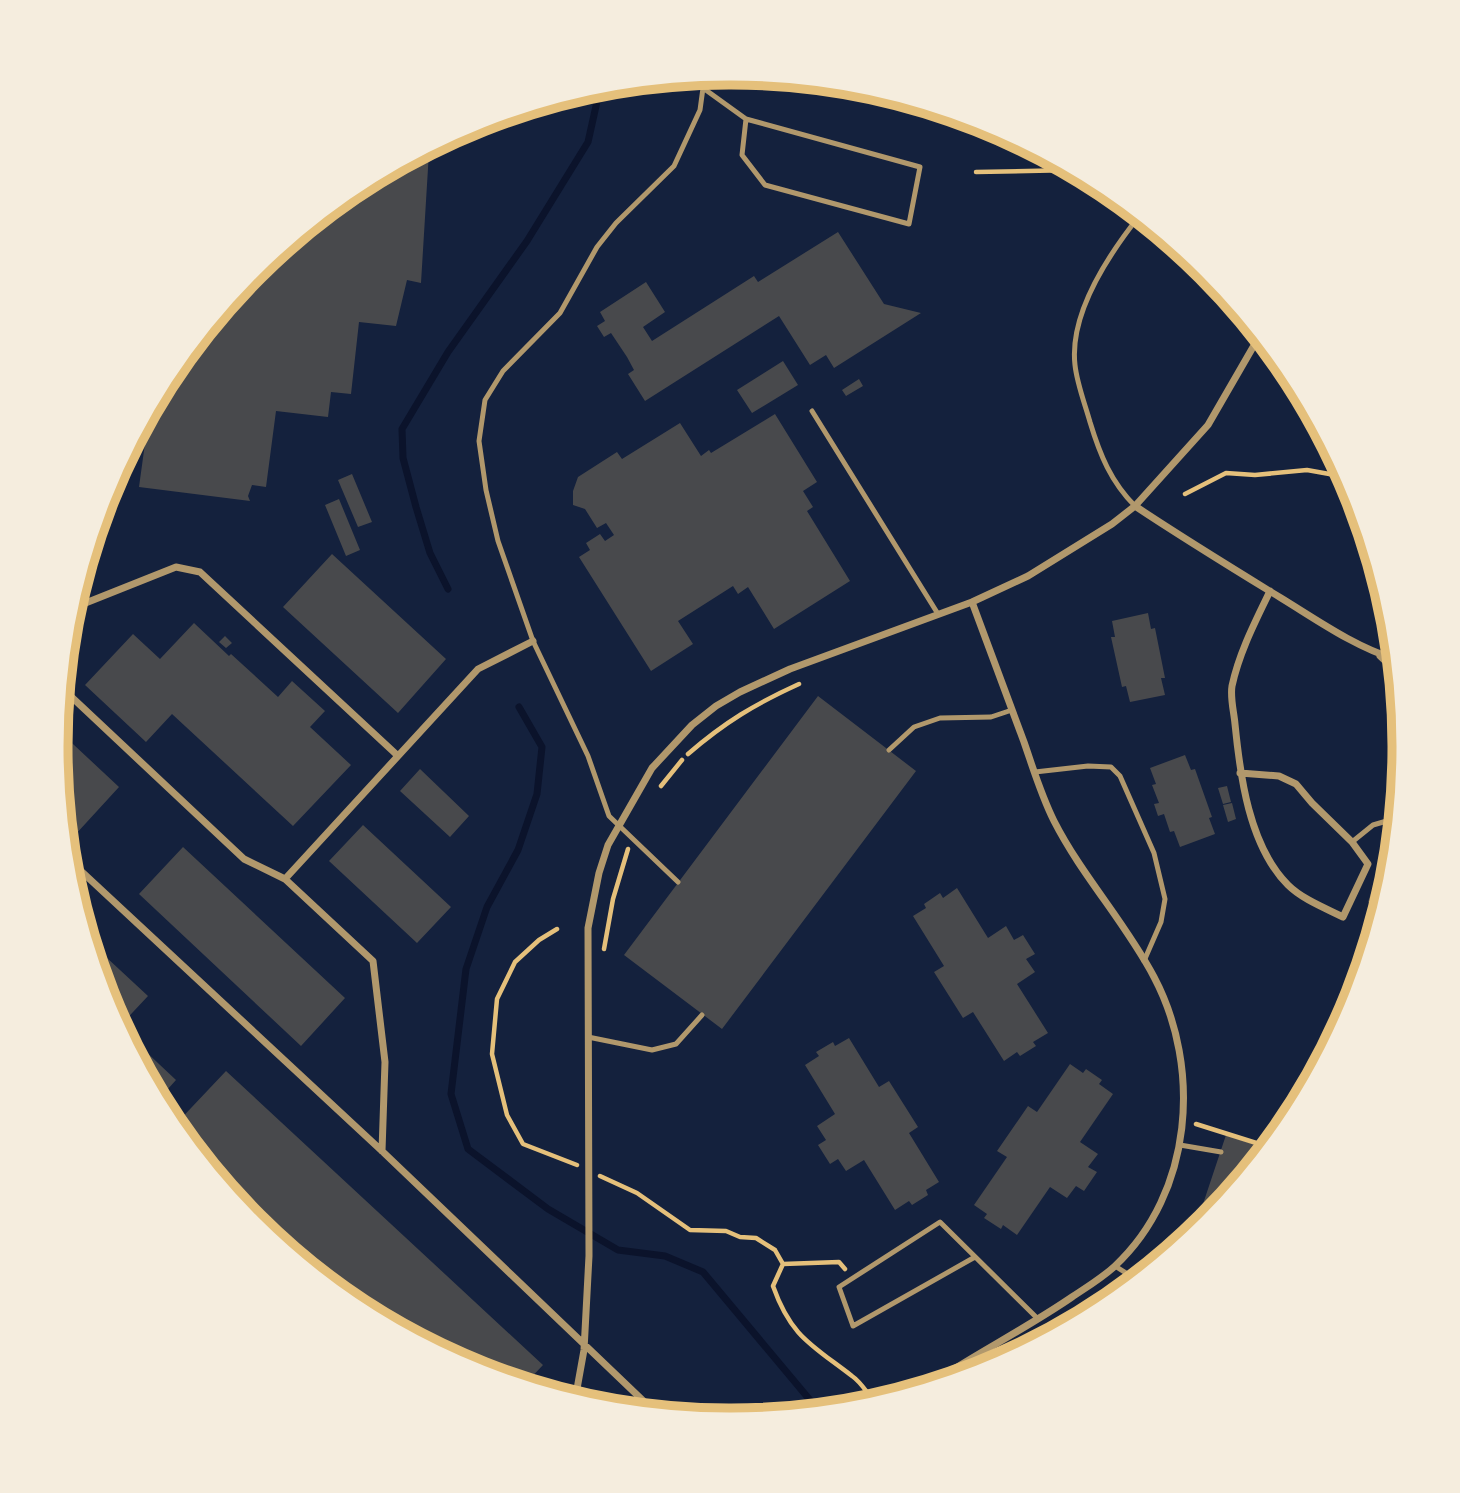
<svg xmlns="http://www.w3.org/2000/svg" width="1460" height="1493" font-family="Manrope,sans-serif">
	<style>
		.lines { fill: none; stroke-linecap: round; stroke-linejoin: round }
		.stream { stroke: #0b132b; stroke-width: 7 }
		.building { fill: #48494c }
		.path { stroke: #e5c07b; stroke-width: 4.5 }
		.service { stroke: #b1986c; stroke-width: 5 }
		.minor { stroke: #b1986c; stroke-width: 7 }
		.rim { fill: none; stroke: #e5c07b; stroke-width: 9 }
	</style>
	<rect width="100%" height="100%" fill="#14213d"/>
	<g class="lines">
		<!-- stream -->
		<path class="stream" d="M 448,589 L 430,553 L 416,507 L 403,458 L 402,429 L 448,352 L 527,241 L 588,142 L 600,88 L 598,86
			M 519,707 L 542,747 L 537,794 L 518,850 L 487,907 L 466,969 L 451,1094 L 468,1149 L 548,1209 L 618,1250 L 665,1256 L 703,1272 L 820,1412"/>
	</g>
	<!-- building -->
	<path class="building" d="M 421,151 L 429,152 L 421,283 L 407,280 L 396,326 L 359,322 L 351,394 L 331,392 L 328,417 L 276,411 L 266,487 L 252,485 L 248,496 L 250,501 L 139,487 L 146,436 L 136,435 L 170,372 L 254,270 L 356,186 Z
		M 838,232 L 884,304 L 921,313 L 834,368 L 826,355 L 810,365 L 779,316 L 645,401 L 628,374 L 634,370 L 627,357 L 611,333 L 604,337 L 597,326 L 605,321 L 600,312 L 646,282 L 665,312 L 643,327 L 652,341 L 754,276 L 758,282 Z
		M 783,361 L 798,385 L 752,413 L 737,390 Z
		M 859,379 L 863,386 L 846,396 L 842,390 Z
		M 775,414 L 817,482 L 803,491 L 813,507 L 807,511 L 850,581 L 774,629 L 748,587 L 738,594 L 733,586 L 678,621 L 693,644 L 651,671 L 579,557 L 590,550 L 586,543 L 600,534 L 605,541 L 614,535 L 606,523 L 597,528 L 585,509 L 573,505 L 573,491 L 578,477 L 617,452 L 622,459 L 680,423 L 701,456 L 709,450 L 711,453 Z
		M 352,474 L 372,522 L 358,527 L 338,480 Z
		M 339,499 L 360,550 L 346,556 L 325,505 Z
		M 332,554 L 446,659 L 398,713 L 283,607 Z
		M 1148,613 L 1151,629 L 1155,628 L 1165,678 L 1161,678 L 1165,695 L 1130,702 L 1126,686 L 1122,687 L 1111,637 L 1115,637 L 1112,621 Z
		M 194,623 L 229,656 L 231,654 L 278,697 L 292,681 L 325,711 L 310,727 L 351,765 L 293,826 L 172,714 L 146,742 L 85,685 L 133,634 L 160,659 Z
		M 225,636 L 232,643 L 226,648 L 219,642 Z
		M 818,696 L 916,771 L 722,1029 L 624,955 Z
		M 58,730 L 119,787 L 75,835 L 64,824 L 56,747 Z
		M 1185,755 L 1191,770 L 1195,769 L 1212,817 L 1209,818 L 1215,834 L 1180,847 L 1174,831 L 1170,832 L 1164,814 L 1158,816 L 1154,804 L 1159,803 L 1152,785 L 1156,784 L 1150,768 Z
		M 420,769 L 469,816 L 450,837 L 400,791 Z
		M 1227,786 L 1231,802 L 1223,804 L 1218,788 Z
		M 1232,803 L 1236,819 L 1228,822 L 1223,805 Z
		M 363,825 L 451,907 L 417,943 L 329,861 Z
		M 183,847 L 345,998 L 301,1046 L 139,894 Z
		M 1374,884 L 1388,889 L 1382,907 L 1368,902 Z
		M 957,888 L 988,938 L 1006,926 L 1014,940 L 1023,935 L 1035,954 L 1026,959 L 1035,972 L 1017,984 L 1048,1033 L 1033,1042 L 1036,1046 L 1020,1056 L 1017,1052 L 1004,1061 L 973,1012 L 963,1018 L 934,972 L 944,966 L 913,916 L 926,908 L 924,904 L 940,893 L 943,898 Z
		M 1372,928 L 1376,929 L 1353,1005 L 1345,1018 L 1342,1017 Z
		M 106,957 L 148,996 L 119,1027 L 107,1004 L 96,967 Z
		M 849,1038 L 879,1087 L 889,1081 L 918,1127 L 909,1133 L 939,1182 L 926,1190 L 928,1195 L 912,1205 L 909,1201 L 895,1210 L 864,1160 L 846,1171 L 838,1159 L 830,1164 L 818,1145 L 826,1140 L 817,1126 L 835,1114 L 805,1065 L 819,1056 L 816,1052 L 833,1042 L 835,1046 Z
		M 142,1048 L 176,1080 L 158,1100 L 135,1056 Z
		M 1070,1064 L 1083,1073 L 1086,1069 L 1102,1080 L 1099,1084 L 1113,1094 L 1080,1142 L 1098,1154 L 1088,1167 L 1097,1172 L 1084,1191 L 1076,1186 L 1067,1198 L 1050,1187 L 1017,1235 L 1003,1225 L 1001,1229 L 984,1218 L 987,1214 L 974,1205 L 1007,1157 L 997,1151 L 1028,1106 L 1037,1112 Z
		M 226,1071 L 543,1365 L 524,1385 L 472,1369 L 355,1307 L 253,1223 L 174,1126 Z
		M 1226,1135 L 1268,1149 L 1206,1223 L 1193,1234 Z"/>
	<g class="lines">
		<!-- path -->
		<path class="path" d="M 976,172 L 1074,170
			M 1185,494 L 1226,473 L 1255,475 L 1307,470 L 1346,477
			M 688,754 C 725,722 755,704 799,684
			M 661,786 L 682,760
			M 557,929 L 539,940 L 515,962 L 497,999 L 492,1054 L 507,1115 L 523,1144 L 577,1165
			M 604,949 L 613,899 L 628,849
			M 1196,1124 L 1269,1147
			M 600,1176 L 637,1193 L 690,1230 L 726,1231 L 740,1237 L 756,1238 L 775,1250 L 783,1264
			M 845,1269 L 839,1262 L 783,1264 L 773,1286 C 791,1337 812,1345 852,1376 C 861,1382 867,1393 874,1401"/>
		<!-- service -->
		<path class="service" d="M 703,88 L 746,119
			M 746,119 L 920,167 L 909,224 L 765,185 L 742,155 Z
			M 812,411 L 938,614
			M 1135,506 C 1111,482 1100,455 1090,422 C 1085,404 1077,384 1075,365 C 1069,313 1109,254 1140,215
			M 889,750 L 914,727 L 940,718 L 991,717 L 1012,710
			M 1035,772 L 1088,766 L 1111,767 L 1120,776 L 1154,853 L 1165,899 L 1161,922 L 1144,961
			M 1352,842 L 1373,825 L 1397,818
			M 678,882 L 609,816 L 588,756 L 533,641 L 498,541 L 486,490 L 479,441 L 485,400 L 503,371 L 560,313 L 597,247 L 616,223 L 674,166 L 700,110 L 703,88 L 703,75
			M 588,1037 L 652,1050 L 676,1044 L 702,1015
			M 1180,1145 L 1221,1152
			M 975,1257 L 853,1326 L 839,1287 L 940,1222 L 1038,1319
			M 1115,1266 L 1137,1280
			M 985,1351 L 990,1368"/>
		<!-- minor -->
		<path class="minor" d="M 1135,506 C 1183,538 1232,568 1281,598 C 1317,620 1355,647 1395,659
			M 68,620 L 73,608 L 176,567 L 200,572 L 397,755
			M 1380,656 L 1397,672
			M 62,688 L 244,859 L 285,879 L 373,961 L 385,1062 L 382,1151
			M 1240,773 L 1279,776 L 1296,784 L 1312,803 L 1352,842 L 1368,864 L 1343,917 C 1325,908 1302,899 1288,885 C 1249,846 1240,775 1235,724 C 1234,712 1230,698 1232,686 C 1239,653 1255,622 1270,591
			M 67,858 L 382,1151 L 656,1413
			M 285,879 L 478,669 L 533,641
			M 923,1389 C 971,1356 1024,1330 1072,1297 C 1087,1287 1102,1278 1115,1266 C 1193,1193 1202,1068 1154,977 C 1125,922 1082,876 1054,821 C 1041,795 1033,768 1024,742 C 1007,695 989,649 972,602
			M 575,1400 L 584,1350 L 589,1256 L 588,928 L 599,873 L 608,845 L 652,768 L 692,725 L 716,706 L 740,692 L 790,669 L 972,602 L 1028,576 L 1112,524 L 1135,506 L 1208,425 L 1260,335"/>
	</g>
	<!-- crop -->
	<path d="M0 0H1460V1493H0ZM729 85H731A661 661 0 0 1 1392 746V747A661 661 0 0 1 731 1408H729A661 661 0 0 1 68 747V746A661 661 0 0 1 729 85Z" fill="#f5edde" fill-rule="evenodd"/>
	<path class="rim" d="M729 85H731A661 661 0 0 1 1392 746V747A661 661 0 0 1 731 1408H729A661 661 0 0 1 68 747V746A661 661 0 0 1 729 85Z"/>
</svg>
